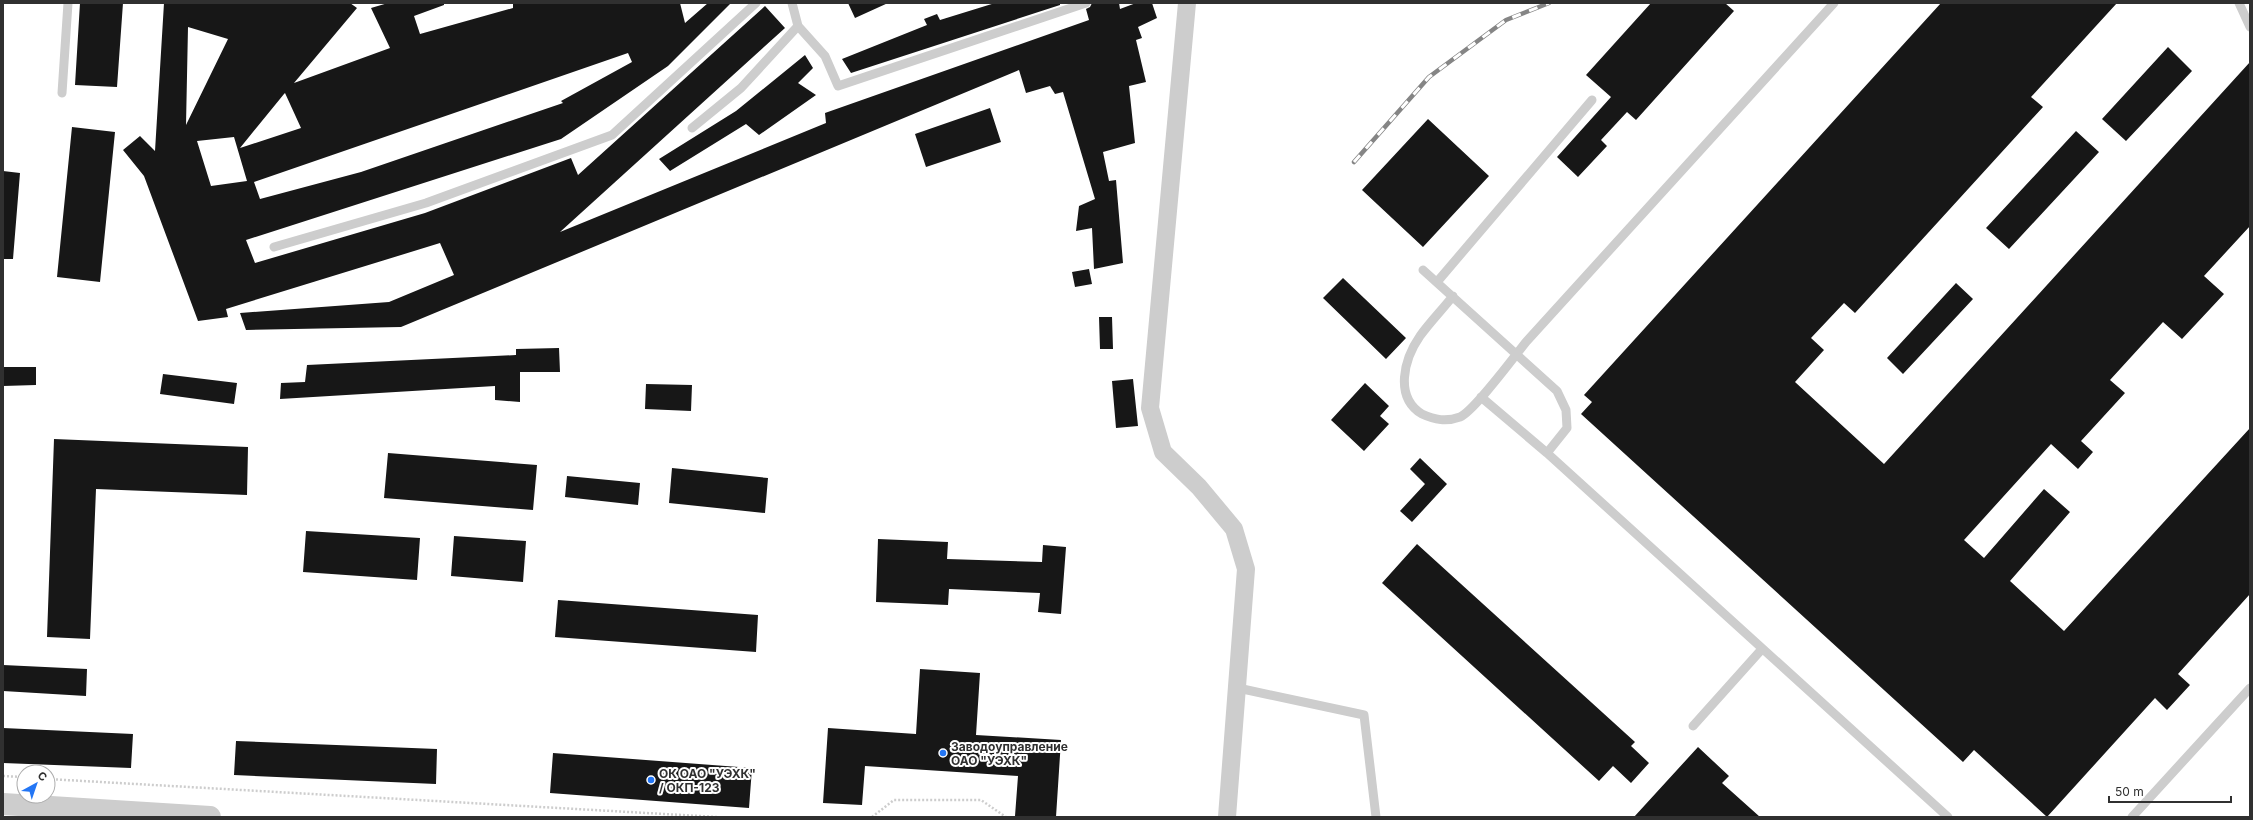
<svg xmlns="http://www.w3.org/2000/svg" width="2253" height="820" font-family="Inter,sans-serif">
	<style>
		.building { fill: #171717; fill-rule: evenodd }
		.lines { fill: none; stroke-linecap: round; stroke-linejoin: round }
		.path { stroke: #cdcdcd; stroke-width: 2.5; stroke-dasharray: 2 2; stroke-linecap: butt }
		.service { stroke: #cdcdcd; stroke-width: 9 }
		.minor { stroke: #cdcdcd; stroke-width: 18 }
		.tertiary { stroke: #cdcdcd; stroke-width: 22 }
		.rail-casing { stroke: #858585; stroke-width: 4.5 }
		.rail { stroke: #fff; stroke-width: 3; stroke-dasharray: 9; stroke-linecap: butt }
		.poi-dot { fill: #2376f5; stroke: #fff; stroke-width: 1.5 }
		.labels { text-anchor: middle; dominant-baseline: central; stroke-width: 4; stroke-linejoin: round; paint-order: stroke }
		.poi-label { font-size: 12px; font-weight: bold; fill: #303030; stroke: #fff; text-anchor: start }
	</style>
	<rect width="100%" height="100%" fill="#fff"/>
	<!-- building -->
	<path class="building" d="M 80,3 L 123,3 L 117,87 L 75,85 Z
		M 164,3 L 350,3 L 357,8 L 294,83 L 390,48 L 371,8 L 388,3 L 444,3 L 444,5 L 414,16 L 420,34 L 513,8 L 513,3 L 680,3 L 685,23 L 708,3 L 731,3 L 668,66 L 561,139 L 246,240 L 255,263 L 425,213 L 571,158 L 578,175 L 765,6 L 785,28 L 560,232 L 826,123 L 825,113 L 1089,20 L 1086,9 L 1090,7 L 1092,3 L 1119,3 L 1120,9 L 1136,3 L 1152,3 L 1157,18 L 1138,27 L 1142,38 L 1136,40 L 1146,82 L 1129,86 L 1135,143 L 1103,152 L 1109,181 L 1116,180 L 1123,263 L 1094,269 L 1092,228 L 1076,231 L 1079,206 L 1095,199 L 1063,92 L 1055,94 L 1050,86 L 1026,93 L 1019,70 L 401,327 L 246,330 L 240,313 L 389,302 L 454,275 L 440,243 L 226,309 L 228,317 L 198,321 L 144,176 L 123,150 L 140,136 L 155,151 ZM 188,27 L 228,39 L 186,125 ZM 628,53 L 632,62 L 561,101 L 563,103 L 361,172 L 260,199 L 254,182 ZM 285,93 L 301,128 L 240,148 L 284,94 ZM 234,137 L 247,181 L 211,186 L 197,141 Z
		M 848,3 L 888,3 L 855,18 Z
		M 995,3 L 1060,3 L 1060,5 L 851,73 L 842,59 L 927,25 L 924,19 L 937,14 L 940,20 Z
		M 1651,3 L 1725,3 L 1734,11 L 1636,120 L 1627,112 L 1601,140 L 1607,146 L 1578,177 L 1557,157 L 1611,97 L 1586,75 Z
		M 1941,3 L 2117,3 L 2031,97 L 2043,107 L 1855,313 L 1844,303 L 1811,338 L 1824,350 L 1795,382 L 1884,464 L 2250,62 L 2250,226 L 2204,276 L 2224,294 L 2182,339 L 2163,322 L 2110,380 L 2125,393 L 2081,441 L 2093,452 L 2078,469 L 2051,444 L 1964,540 L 1984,558 L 2044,489 L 2070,512 L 2010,581 L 2064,631 L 2250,428 L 2250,594 L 2178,674 L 2190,685 L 2167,710 L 2155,698 L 2047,817 L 1974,750 L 1963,762 L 1581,414 L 1592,402 L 1584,395 Z
		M 2168,47 L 2192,71 L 2126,141 L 2102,119 Z
		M 805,55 L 813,68 L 798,83 L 816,95 L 759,135 L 746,124 L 670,171 L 659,159 L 736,111 Z
		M 990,108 L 1001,142 L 926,167 L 915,134 Z
		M 1428,119 L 1489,176 L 1423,247 L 1362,190 Z
		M 72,127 L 115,132 L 100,282 L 57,277 Z
		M 2076,131 L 2099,152 L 2009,249 L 1986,228 Z
		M 3,171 L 20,173 L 13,259 L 3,259 Z
		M 1089,269 L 1092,284 L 1075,287 L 1072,272 Z
		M 1343,278 L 1406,338 L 1386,359 L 1323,298 Z
		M 1956,283 L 1973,299 L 1903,374 L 1887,358 Z
		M 1099,317 L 1112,317 L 1113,349 L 1100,349 Z
		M 559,348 L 560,372 L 520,372 L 520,402 L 495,400 L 495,386 L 280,399 L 281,383 L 305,382 L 307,365 L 516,355 L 516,349 Z
		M 3,367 L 36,367 L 36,385 L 3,386 Z
		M 163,374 L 237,383 L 234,404 L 160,394 Z
		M 1133,379 L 1138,426 L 1116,428 L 1112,381 Z
		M 1365,383 L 1389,406 L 1380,416 L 1389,424 L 1364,451 L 1331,420 Z
		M 646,384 L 692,385 L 691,411 L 645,409 Z
		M 54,439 L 248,447 L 247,495 L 96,489 L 90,639 L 47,637 Z
		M 388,453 L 537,465 L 533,510 L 384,498 Z
		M 1420,458 L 1447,484 L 1412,522 L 1400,511 L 1425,484 L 1410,469 Z
		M 672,468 L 768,478 L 765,513 L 669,503 Z
		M 567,476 L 640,483 L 638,505 L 565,497 Z
		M 306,531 L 420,538 L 417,580 L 303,572 Z
		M 454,536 L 526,541 L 523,582 L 451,576 Z
		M 878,539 L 948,542 L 947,559 L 1042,562 L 1043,545 L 1066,547 L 1061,614 L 1038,612 L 1040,593 L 949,589 L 948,605 L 876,602 Z
		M 1417,544 L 1635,742 L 1631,746 L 1649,763 L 1631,783 L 1613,766 L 1599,781 L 1382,583 Z
		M 558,600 L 758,615 L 756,652 L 555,637 Z
		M 3,665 L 87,669 L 86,696 L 3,691 Z
		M 920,669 L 980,673 L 976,735 L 1061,740 L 1056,817 L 1015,816 L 1018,776 L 865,766 L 862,805 L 823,803 L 828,728 L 916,734 Z
		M 3,728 L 133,734 L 131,768 L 3,763 Z
		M 236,741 L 437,749 L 436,784 L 234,775 Z
		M 1698,747 L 1729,776 L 1722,783 L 1760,817 L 1634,817 Z
		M 553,753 L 752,768 L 749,808 L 550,793 Z"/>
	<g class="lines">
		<!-- path -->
		<path class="path" d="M 3,776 L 24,777
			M 48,779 L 717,817
			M 872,817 L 894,800 L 981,800 L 1006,817"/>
		<!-- service -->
		<path class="service" d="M 792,3 L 798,26 L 825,56 L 838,86 L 1086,3
			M 2239,3 L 2250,27
			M 62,93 L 68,3
			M 692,128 L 741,88 L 798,26
			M 274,247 L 426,203 L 612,135 L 756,3
			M 1423,270 L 1557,391 L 1566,410 L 1567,428 L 1547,453
			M 1437,282 L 1592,100
			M 1453,296 C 1442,310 1430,322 1420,336 C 1404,359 1394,397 1422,414 C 1435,420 1446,422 1460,417 C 1474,411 1514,357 1526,342 L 1834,3
			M 1481,397 L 1547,453 L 1948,817
			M 1238,688 L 1364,715 L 1376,817
			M 1693,726 L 1762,649
			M 2132,817 L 2250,688"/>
		<!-- minor -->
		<path class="minor" d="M 1187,3 L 1150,408 L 1163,452 L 1199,487 L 1234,529 L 1246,569 L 1227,817"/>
		<!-- tertiary -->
		<path class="tertiary" d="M 3,804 L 210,817"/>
		<!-- rail casing -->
		<g class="rail-casing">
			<path id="rail" d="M 1354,162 L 1429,77 L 1506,20 L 1549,3"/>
		</g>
		<!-- rail -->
		<use href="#rail" class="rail"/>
	</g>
	<!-- markers -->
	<g class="poi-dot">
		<circle cx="943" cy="753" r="4"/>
		<circle cx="651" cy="780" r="4"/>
	</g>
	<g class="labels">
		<!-- poi labels -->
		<g class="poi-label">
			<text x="951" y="746">Заводоуправление<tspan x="951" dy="14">ОАО "УЭХК"</tspan></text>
			<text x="659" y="773">ОК ОАО "УЭХК"<tspan x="659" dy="14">/ ОКП-123</tspan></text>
		</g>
	</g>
	<!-- border -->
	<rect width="2253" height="820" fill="none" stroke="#303030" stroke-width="8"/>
	<!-- north arrow -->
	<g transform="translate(36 784) rotate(40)"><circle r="19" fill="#ffffff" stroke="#acacac"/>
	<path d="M0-3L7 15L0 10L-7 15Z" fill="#2376f5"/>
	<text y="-6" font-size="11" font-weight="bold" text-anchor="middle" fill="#303030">С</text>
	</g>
	<!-- scale -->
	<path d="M2109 796v6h122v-6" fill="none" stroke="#303030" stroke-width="2"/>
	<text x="2115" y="796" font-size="12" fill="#303030" stroke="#ffffff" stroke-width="3" paint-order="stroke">50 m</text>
</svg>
